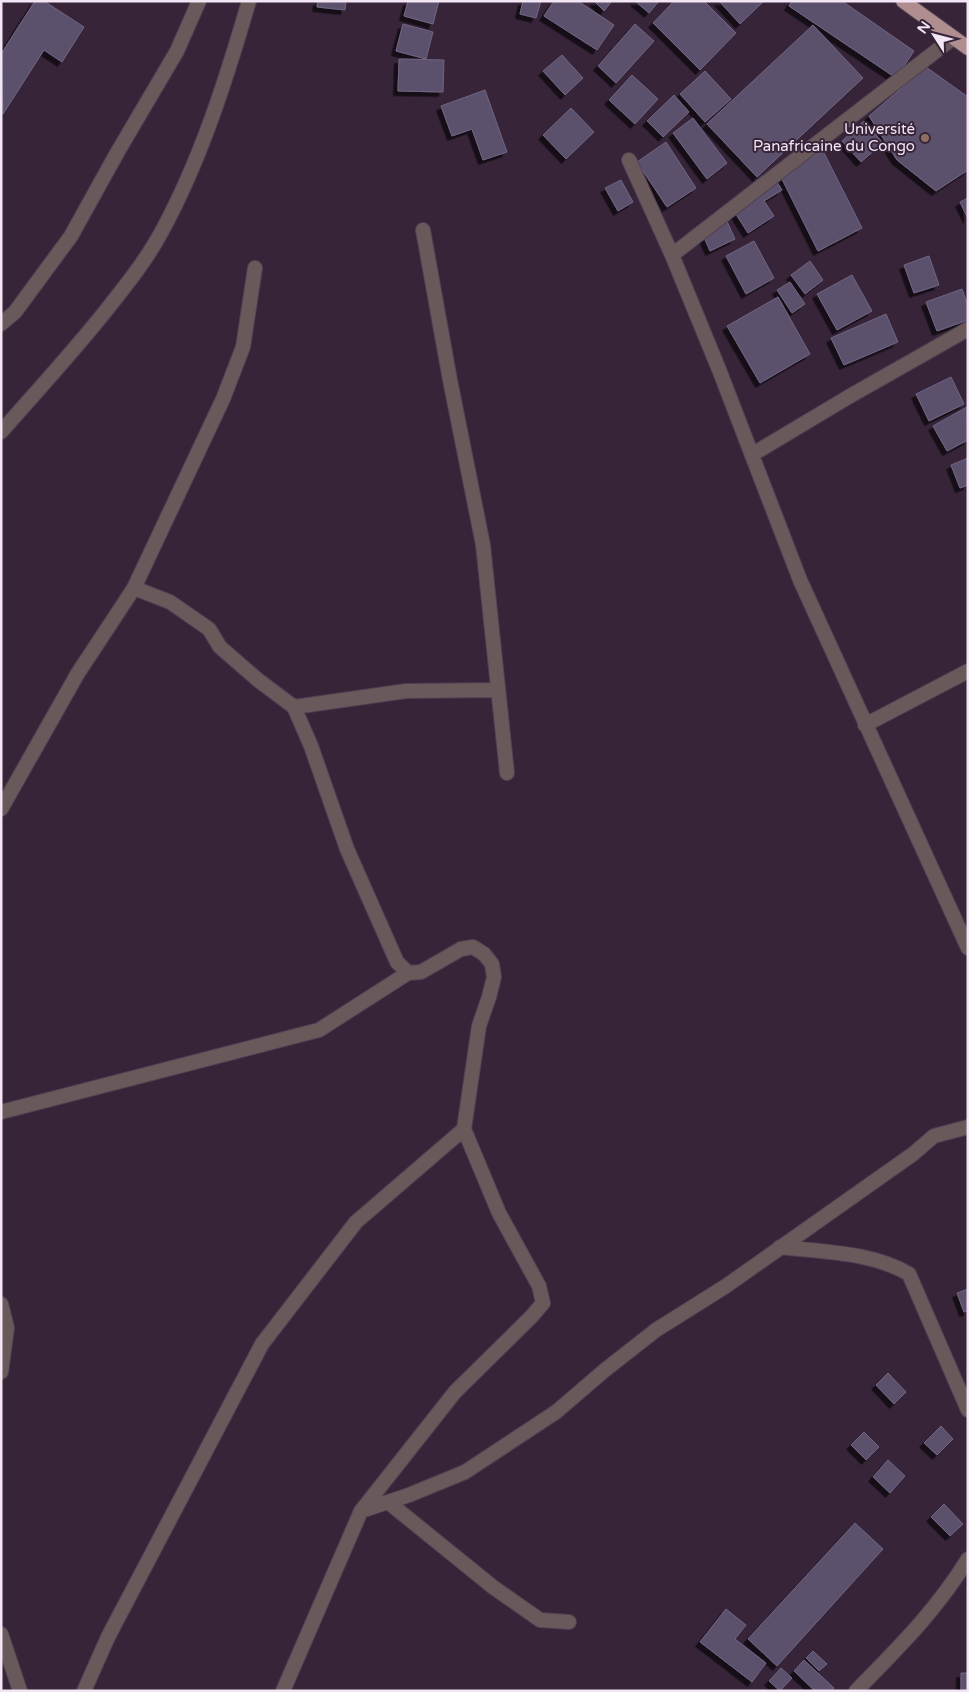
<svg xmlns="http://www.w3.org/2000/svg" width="969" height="1692" font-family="'Varela Round',sans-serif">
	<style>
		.building { fill: #5b516d; stroke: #706683; filter: url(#shadow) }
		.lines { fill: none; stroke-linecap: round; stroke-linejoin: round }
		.minor-casing { stroke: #513f53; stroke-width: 16 }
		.trunk-casing { stroke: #513f53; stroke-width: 16 }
		.minor { stroke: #69595a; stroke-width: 14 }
		.trunk { stroke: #b08e90; stroke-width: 14 }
		.education-dot { fill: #8d6e63; stroke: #372439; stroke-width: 2 }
		.labels { text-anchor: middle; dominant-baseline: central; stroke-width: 4; stroke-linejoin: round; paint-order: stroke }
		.poi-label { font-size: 15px; fill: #f3e6f4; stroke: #372439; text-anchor: end }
	</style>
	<defs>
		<filter id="shadow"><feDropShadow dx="-4.5" dy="4.5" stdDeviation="0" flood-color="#0009"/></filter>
	</defs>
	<rect width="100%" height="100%" fill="#372439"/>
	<!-- building -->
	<path class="building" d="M 35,1 L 44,1 L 84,27 L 62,62 L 44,50 L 3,114 L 1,54 Z
		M 318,1 L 346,1 L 345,10 L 317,7 Z
		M 408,1 L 439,1 L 433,24 L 404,16 Z
		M 523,1 L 541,1 L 536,18 L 520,14 Z
		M 554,1 L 578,1 L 614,25 L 597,50 L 544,16 Z
		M 594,1 L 612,1 L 604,11 Z
		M 635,1 L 659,1 L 649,13 Z
		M 674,1 L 704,1 L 736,33 L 700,70 L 653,23 Z
		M 719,1 L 764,1 L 740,24 Z
		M 792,1 L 842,1 L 914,51 L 896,78 L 789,6 Z
		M 403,24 L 433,32 L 426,59 L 396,51 Z
		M 635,24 L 654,41 L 616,83 L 598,66 Z
		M 813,25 L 863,78 L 757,177 L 707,124 Z
		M 562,55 L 583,78 L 565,95 L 543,71 Z
		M 399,59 L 444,60 L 443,92 L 398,91 Z
		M 926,67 L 968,97 L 968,170 L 936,191 L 897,160 L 869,116 Z
		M 705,71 L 731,99 L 705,122 L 680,94 Z
		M 632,75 L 658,99 L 635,124 L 609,100 Z
		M 485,90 L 507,152 L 483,160 L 472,129 L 452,136 L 441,106 Z
		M 674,95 L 689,112 L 663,137 L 647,121 Z
		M 571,108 L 594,132 L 566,159 L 543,135 Z
		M 693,118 L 727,163 L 707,179 L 673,133 Z
		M 864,121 L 883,143 L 861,162 L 842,141 Z
		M 666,142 L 696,188 L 667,207 L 637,162 Z
		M 823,151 L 862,228 L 818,251 L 779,173 Z
		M 775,179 L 782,190 L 764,201 L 774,216 L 748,233 L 732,208 Z
		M 621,180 L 633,202 L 618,211 L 605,188 Z
		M 968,198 L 968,219 L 960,202 Z
		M 725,217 L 735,239 L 710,251 L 700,228 Z
		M 754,241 L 774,278 L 746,294 L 726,256 Z
		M 929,256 L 939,285 L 914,293 L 904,265 Z
		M 810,261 L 823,280 L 805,294 L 791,275 Z
		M 852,275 L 872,311 L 837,330 L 817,294 Z
		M 790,282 L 805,304 L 792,313 L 777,290 Z
		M 962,289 L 968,306 L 968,320 L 937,331 L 926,302 Z
		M 778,297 L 810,354 L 760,383 L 727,326 Z
		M 886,314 L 898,342 L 844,365 L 831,338 Z
		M 951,377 L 964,404 L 929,421 L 916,394 Z
		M 967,407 L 968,440 L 947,451 L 933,426 Z
		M 968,458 L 968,485 L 960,488 L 951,465 Z
		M 968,1289 L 968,1311 L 964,1312 L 957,1293 Z
		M 888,1373 L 906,1392 L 894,1404 L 876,1385 Z
		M 941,1426 L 953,1439 L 937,1455 L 924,1443 Z
		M 864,1432 L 879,1447 L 866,1460 L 851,1445 Z
		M 888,1460 L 905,1476 L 890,1493 L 873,1477 Z
		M 944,1504 L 963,1524 L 950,1536 L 931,1517 Z
		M 855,1523 L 883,1549 L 777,1666 L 748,1639 Z
		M 726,1609 L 746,1625 L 735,1639 L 766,1663 L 752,1682 L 700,1642 Z
		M 813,1651 L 827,1664 L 819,1671 L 806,1658 Z
		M 804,1660 L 834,1688 L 832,1691 L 815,1691 L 794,1671 Z
		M 781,1668 L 792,1678 L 780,1691 L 769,1681 Z
		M 961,1673 L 968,1673 L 968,1691 L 961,1691 Z"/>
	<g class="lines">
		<!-- minor casing -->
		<g class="minor-casing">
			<path id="minor" d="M 629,160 L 672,255 L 720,372 L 800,580 L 968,948
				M 423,230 L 450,380 L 483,545 L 507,773
				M 672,255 L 953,38
				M 1,324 L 15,312 L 71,236 L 117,153 L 177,51 L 199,1
				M 1,432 C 37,391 74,351 108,308 C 127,284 147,259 162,231 C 201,159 226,80 249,1
				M 753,454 L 850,396 L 968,329
				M 134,588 L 170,602 L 209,629 L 220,647 L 258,680 L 294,707 L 311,746 L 347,849 L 397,962 L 408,973 L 421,972 L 461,949 L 473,947 L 484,954 L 492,964 L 494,977 L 489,997 L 479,1026 L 464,1129 L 499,1213 L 539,1286 L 543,1303 L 532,1316 L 455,1392 L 361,1511 L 283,1691
				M 294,707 L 406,691 L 498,690
				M 865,725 L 968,671
				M 1,809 L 78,673 L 134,588 L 223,399 L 243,347 L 255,268
				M 1,1112 L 319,1030 L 408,973
				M 780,1247 C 822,1252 872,1252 909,1274 L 968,1410
				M 1,1304 L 7,1328 L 1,1372
				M 388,1502 L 493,1587 L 540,1620 L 569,1622
				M 361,1511 L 409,1495 L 465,1472 L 512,1441 L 556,1412 L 605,1370 L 656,1330 L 726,1286 L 913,1154 L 934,1136 L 968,1127
				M 1,1634 L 20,1691
				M 84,1691 L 108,1637 L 262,1344 L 356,1222 L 464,1129
				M 856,1691 C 898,1648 936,1611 968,1559"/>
		</g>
		<!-- trunk casing -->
		<g class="trunk-casing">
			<path id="trunk" d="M 903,1 L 968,48"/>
		</g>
		<!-- minor -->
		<use href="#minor" class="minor"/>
		<!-- trunk -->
		<use href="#trunk" class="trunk"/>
	</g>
	<!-- markers -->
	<circle class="education-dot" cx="925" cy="138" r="5"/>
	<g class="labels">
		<!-- poi labels -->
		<g class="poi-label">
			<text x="915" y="129">Université<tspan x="915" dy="17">Panafricaine du Congo</tspan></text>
		</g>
	</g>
	<!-- border -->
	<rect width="969" height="1692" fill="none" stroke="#f3e6f4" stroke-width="5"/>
	<!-- north arrow -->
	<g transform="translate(934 35) rotate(306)" stroke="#372439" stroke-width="4" paint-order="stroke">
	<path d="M0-4L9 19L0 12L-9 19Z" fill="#f3e6f4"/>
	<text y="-8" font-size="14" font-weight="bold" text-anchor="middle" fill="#f3e6f4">N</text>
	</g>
</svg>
